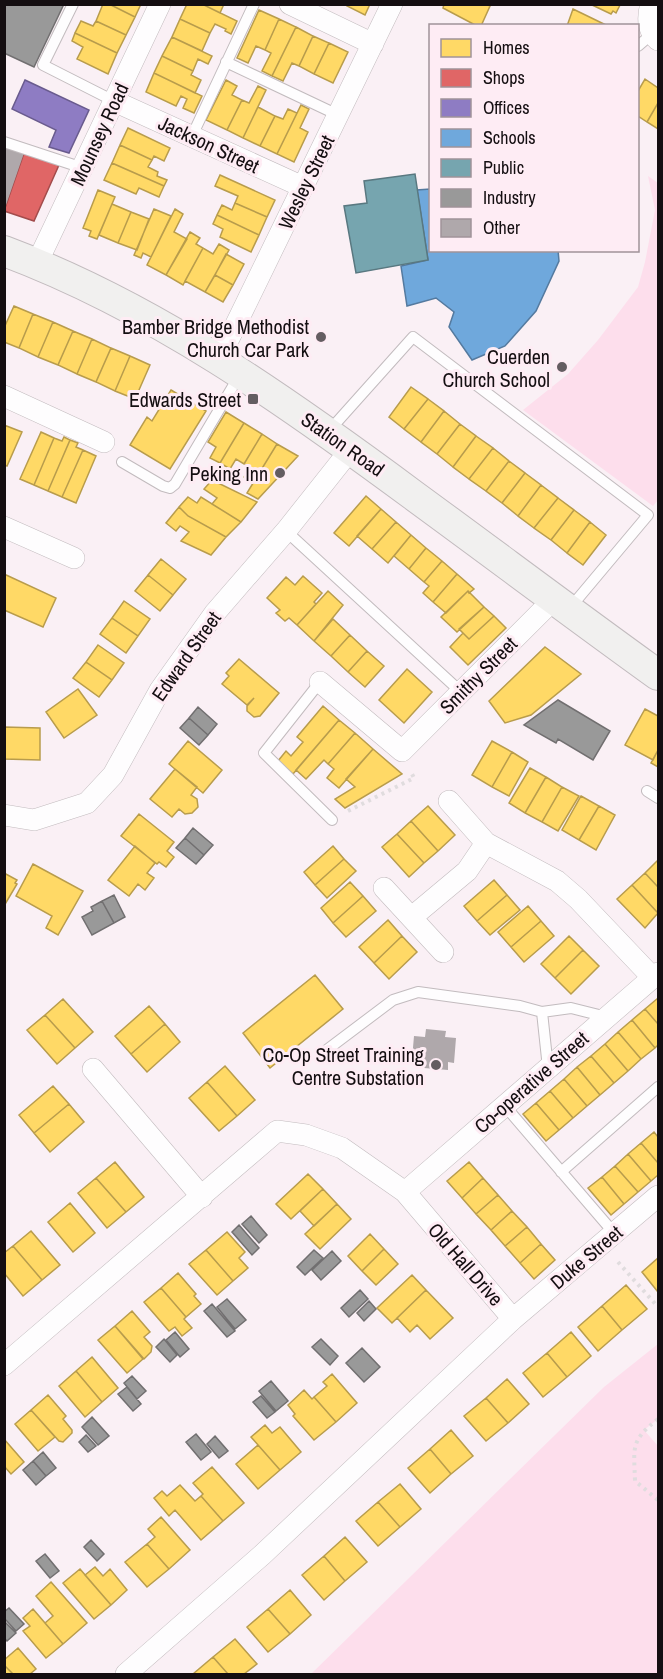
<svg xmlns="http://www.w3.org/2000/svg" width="663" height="1679" font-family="'Archivo Narrow',sans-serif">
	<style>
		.green { fill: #fddeec }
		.homes { fill: #ffd966; stroke: #b89c4c; stroke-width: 1.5 }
		.shops { fill: #e06666; stroke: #a34c4c; stroke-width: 1.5 }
		.offices { fill: #8e7cc3; stroke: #695b8e; stroke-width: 1.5 }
		.schools { fill: #6fa8dc; stroke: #547a9f; stroke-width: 1.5 }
		.public { fill: #76a5af; stroke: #597880; stroke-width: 1.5 }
		.industry { fill: #999; stroke: #716f70; stroke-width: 1.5 }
		.building { fill: #afa8ab }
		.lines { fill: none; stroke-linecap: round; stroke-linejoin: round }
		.lane-casing { stroke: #c2bbbe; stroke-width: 12 }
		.street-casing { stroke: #c2bbbe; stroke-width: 22 }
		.secondary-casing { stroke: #c2bbbe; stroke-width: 32 }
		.path { stroke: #e0dcde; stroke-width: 4; stroke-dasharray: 3 4.5; stroke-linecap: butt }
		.lane { stroke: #fefdfe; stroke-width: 10 }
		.street { stroke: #fefdfe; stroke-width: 21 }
		.secondary { stroke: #f1f0ef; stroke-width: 30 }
		.poi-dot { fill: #645d61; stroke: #feecf4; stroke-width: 2 }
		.labels { text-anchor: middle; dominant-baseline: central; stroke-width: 6; stroke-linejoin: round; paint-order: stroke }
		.street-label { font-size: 20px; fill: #140e11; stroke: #feecf4 }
		.poi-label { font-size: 20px; fill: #140e11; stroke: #feecf4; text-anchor: end }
	</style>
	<rect width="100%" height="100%" fill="#faf0f5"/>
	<!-- green -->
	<path class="green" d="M 648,176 L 658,183 L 658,500 L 653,506 L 523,410 L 568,374 L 598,340 L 638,287 L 645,262 L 655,210 Z
		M 658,1344 L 658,1419 L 644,1430 L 658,1446 L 658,1674 L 311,1674 L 604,1387 Z"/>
	<!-- homes -->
	<path class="homes" d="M 103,4 L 109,4 L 135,17 L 126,35 L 96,21 Z
		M 109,4 L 141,4 L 135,17 Z
		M 187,4 L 202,4 L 237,21 L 231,34 L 225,31 L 226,29 L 215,24 L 210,33 L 180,19 Z
		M 202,4 L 224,4 L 220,13 Z
		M 348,4 L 370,4 L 365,15 L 347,6 Z
		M 444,4 L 486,4 L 490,6 L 481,26 L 477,26 L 443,8 Z
		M 590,4 L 618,4 L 620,5 L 616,13 L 613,11 L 611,14 Z
		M 573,9 L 608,26 L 567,26 Z
		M 259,10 L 279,19 L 265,50 L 256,46 L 248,63 L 237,58 Z
		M 180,19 L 210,33 L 202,51 L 172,37 Z
		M 279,19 L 296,27 L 272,76 L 262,71 L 271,53 L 265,50 Z
		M 81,21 L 93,26 L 96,21 L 126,35 L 117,53 L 75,33 Z
		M 296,27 L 313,36 L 299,66 L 292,63 L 283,81 L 272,76 Z
		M 75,33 L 117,53 L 108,74 L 77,59 L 83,47 L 72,41 Z
		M 313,36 L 329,43 L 314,74 L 299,66 Z
		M 172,37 L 212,56 L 208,64 L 198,59 L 193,71 L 162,56 Z
		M 329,43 L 348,52 L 333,83 L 314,74 Z
		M 162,56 L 193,71 L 191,75 L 201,80 L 195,93 L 154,73 Z
		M 154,73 L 202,96 L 194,113 L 183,108 L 187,99 L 181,96 L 176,106 L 146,92 Z
		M 645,79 L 658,88 L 658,103 L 647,122 L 638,116 L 638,91 Z
		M 226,80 L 237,86 L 232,95 L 242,100 L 227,130 L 206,120 Z
		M 258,86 L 266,90 L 243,138 L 227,130 L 242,100 L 249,103 Z
		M 658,103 L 658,129 L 647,122 Z
		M 301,105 L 309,109 L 300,128 L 308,132 L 294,162 L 277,154 Z
		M 258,107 L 275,116 L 260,146 L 243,138 Z
		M 288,109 L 297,113 L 277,154 L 260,146 L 275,116 L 283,119 Z
		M 128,128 L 170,148 L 164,161 L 154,156 L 152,160 L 120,145 Z
		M 120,145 L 152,160 L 148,167 L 158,172 L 157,176 L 167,180 L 164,186 L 112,163 Z
		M 112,163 L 164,186 L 159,197 L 139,188 L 136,194 L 104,180 Z
		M 220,175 L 275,200 L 267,217 L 235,203 L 238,196 L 215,186 Z
		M 98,190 L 115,197 L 97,239 L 89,236 L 91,231 L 83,228 Z
		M 235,203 L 267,217 L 259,235 L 217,215 L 222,205 L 232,210 Z
		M 112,204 L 131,212 L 118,243 L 99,235 Z
		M 154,209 L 171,216 L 151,257 L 143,253 L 141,258 L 134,255 Z
		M 175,209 L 183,214 L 174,232 L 187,239 L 166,275 L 147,265 Z
		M 131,212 L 149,219 L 137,250 L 118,243 Z
		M 217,215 L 259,235 L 251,252 L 220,237 L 223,229 L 213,224 Z
		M 190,232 L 200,238 L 196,244 L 203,248 L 183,285 L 166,275 Z
		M 219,244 L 229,250 L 205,292 L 185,281 L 203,248 L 213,254 Z
		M 226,254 L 244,264 L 233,285 L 215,275 Z
		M 215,275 L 233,285 L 223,302 L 205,292 Z
		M 14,306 L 33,314 L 19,348 L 4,342 L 4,328 Z
		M 33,314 L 53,322 L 38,357 L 19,348 Z
		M 53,322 L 73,331 L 58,365 L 38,357 Z
		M 73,331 L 92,339 L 77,374 L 58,365 Z
		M 92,339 L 111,348 L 96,382 L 77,374 Z
		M 111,348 L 130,356 L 115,391 L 96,382 Z
		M 130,356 L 150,365 L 135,399 L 115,391 Z
		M 411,387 L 428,399 L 404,429 L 389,417 Z
		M 171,390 L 206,411 L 170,469 L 130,445 L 147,417 L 152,421 Z
		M 428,399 L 444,411 L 421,442 L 404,429 Z
		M 444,411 L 460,424 L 437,454 L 421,442 Z
		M 226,412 L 244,423 L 220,463 L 210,458 L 216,447 L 208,442 Z
		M 244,423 L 262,434 L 244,464 L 236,459 L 230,469 L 220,463 Z
		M 460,424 L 476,436 L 453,467 L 437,454 Z
		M 4,425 L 22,432 L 7,466 L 4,465 Z
		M 41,432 L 54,438 L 34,485 L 20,479 Z
		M 262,434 L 277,444 L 253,483 L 244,477 L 250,467 L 244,464 Z
		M 476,436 L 493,448 L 469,479 L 453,467 Z
		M 64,437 L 70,440 L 48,491 L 34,485 L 54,438 L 62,441 Z
		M 70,440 L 78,443 L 76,447 L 83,450 L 62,497 L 48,491 Z
		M 277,444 L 298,456 L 258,499 L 247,493 Z
		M 493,448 L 509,461 L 486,491 L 469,479 Z
		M 83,450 L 96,456 L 76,503 L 62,497 Z
		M 509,461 L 525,473 L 502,503 L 486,491 Z
		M 525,473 L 541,485 L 518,516 L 502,503 Z
		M 212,480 L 257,502 L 241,522 L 212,504 L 217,498 L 204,489 Z
		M 541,485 L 558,498 L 534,528 L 518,516 Z
		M 366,496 L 381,509 L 349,546 L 334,533 Z
		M 188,497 L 197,503 L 201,497 L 241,522 L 226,537 L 188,516 L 179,507 Z
		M 558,498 L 574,510 L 551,540 L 534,528 Z
		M 179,507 L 188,516 L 226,537 L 211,555 L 181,541 L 189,532 L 180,526 L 176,531 L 166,523 Z
		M 381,509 L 396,522 L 372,549 L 357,536 Z
		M 574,510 L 590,522 L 567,553 L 551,540 Z
		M 396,522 L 411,535 L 388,563 L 372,549 Z
		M 590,522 L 606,535 L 583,565 L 567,553 Z
		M 411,535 L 426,548 L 409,569 L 394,556 Z
		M 426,548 L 442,561 L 424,582 L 409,569 Z
		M 161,559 L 186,579 L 173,595 L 148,575 Z
		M 442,561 L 457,574 L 433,602 L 423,593 L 429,586 L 424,582 Z
		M 4,574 L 56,598 L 43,627 L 4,610 Z
		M 457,574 L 474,589 L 469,593 L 468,591 L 446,613 L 433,602 Z
		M 148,575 L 173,595 L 160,611 L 135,591 Z
		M 303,576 L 322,593 L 314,602 L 316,604 L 297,625 L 289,618 L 285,621 L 276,613 L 280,610 L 267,598 L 286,577 L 295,585 Z
		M 328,591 L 343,605 L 314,641 L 297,625 Z
		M 468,591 L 484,607 L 457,632 L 441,617 Z
		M 124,601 L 150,619 L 138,636 L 112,618 Z
		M 484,607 L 494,616 L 469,639 L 459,629 Z
		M 494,616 L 506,628 L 468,665 L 450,647 L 463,633 L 469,639 Z
		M 112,618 L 138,636 L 126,653 L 100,634 Z
		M 333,619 L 350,635 L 331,656 L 314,641 Z
		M 350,635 L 367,651 L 348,672 L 331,656 Z
		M 98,645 L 124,663 L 112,680 L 86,662 Z
		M 545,647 L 581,674 L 531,715 L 505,723 L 489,701 Z
		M 367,651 L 384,666 L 365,687 L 348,672 Z
		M 239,659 L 279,693 L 260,716 L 254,717 L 247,711 L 247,706 L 254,698 L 247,705 L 222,684 L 229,676 L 226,673 Z
		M 86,662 L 112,680 L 99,697 L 73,678 Z
		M 407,669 L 432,692 L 404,723 L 379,700 Z
		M 78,689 L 97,715 L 64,738 L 46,712 Z
		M 323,706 L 339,720 L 293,774 L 278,761 L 286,751 L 291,756 L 303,742 L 297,737 Z
		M 645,709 L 658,716 L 658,750 L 653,760 L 625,745 Z
		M 339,720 L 355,733 L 328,764 L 324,760 L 306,779 L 296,770 Z
		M 4,727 L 40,728 L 40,760 L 4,759 Z
		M 355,733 L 373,749 L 339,788 L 327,778 L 334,769 L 328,764 Z
		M 188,741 L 222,770 L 203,793 L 169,764 Z
		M 492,741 L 512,752 L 492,787 L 472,775 Z
		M 373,749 L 402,774 L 345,808 L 335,799 L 355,787 L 346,779 Z
		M 658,750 L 658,767 L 651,763 Z
		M 512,752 L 528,762 L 509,796 L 492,787 Z
		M 530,768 L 546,777 L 525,813 L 509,803 Z
		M 175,769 L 197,787 L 191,795 L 197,799 L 198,807 L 192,813 L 185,814 L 179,809 L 172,817 L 150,799 Z
		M 546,777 L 562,787 L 542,822 L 525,813 Z
		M 562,787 L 579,796 L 558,831 L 542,822 Z
		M 581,796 L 599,806 L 579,840 L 562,830 Z
		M 428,806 L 455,835 L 438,851 L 411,821 Z
		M 599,806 L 615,815 L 596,850 L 579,840 Z
		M 139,814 L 174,842 L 167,851 L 174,857 L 166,867 L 159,862 L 157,864 L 121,836 Z
		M 411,821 L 438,851 L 424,863 L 397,834 Z
		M 397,834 L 424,863 L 409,877 L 382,847 Z
		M 135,846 L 155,863 L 147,873 L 154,878 L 145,890 L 138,884 L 129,896 L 108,880 Z
		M 333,846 L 344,859 L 315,885 L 304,872 Z
		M 344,859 L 356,871 L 327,898 L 315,885 Z
		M 658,860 L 658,887 L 645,873 Z
		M 33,864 L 83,891 L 58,935 L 46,928 L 52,916 L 16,896 Z
		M 4,873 L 17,880 L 15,883 L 17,884 L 4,906 Z
		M 645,873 L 658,887 L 658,913 L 632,885 Z
		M 494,880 L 507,895 L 477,921 L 464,906 Z
		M 350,882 L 363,896 L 333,923 L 321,908 Z
		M 632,885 L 658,913 L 645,928 L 617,899 Z
		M 507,895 L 520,910 L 490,935 L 477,921 Z
		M 363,896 L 376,911 L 346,937 L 333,923 Z
		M 528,906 L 541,921 L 511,947 L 498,932 Z
		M 388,920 L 402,936 L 374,963 L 359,947 Z
		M 541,921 L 554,936 L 524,962 L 511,947 Z
		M 402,936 L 417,952 L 389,979 L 374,963 Z
		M 569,936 L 583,950 L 555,978 L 541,964 Z
		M 583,950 L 599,966 L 571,994 L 555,978 Z
		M 315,975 L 343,1009 L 270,1068 L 243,1033 Z
		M 658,998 L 658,1024 L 645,1009 Z
		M 63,999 L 93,1032 L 75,1048 L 45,1015 Z
		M 149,1006 L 165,1024 L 131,1054 L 115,1036 Z
		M 645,1009 L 658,1024 L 658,1045 L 655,1048 L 632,1020 Z
		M 45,1015 L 75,1048 L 57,1064 L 27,1030 Z
		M 632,1020 L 655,1048 L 641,1059 L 618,1032 Z
		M 165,1024 L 180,1042 L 147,1072 L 131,1054 Z
		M 618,1032 L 641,1059 L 628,1071 L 605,1044 Z
		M 605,1044 L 628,1071 L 614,1083 L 591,1056 Z
		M 591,1056 L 614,1083 L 600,1095 L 577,1067 Z
		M 225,1066 L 255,1100 L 237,1116 L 207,1082 Z
		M 577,1067 L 600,1095 L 587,1106 L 564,1079 Z
		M 564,1079 L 587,1106 L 573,1118 L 550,1091 Z
		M 207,1082 L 237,1116 L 219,1131 L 189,1098 Z
		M 53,1086 L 69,1104 L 34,1133 L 19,1115 Z
		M 550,1091 L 573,1118 L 559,1130 L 536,1103 Z
		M 536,1103 L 559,1130 L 546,1141 L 523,1114 Z
		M 69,1104 L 84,1122 L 50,1152 L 34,1133 Z
		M 654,1132 L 658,1137 L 658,1163 L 641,1143 Z
		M 641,1143 L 658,1163 L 658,1175 L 651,1181 L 628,1154 Z
		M 628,1154 L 651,1181 L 638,1192 L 615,1166 Z
		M 115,1162 L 144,1197 L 126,1212 L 96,1178 Z
		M 469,1162 L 483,1178 L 462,1198 L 447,1181 Z
		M 615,1166 L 638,1192 L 624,1204 L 602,1177 Z
		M 308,1174 L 323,1189 L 291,1219 L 276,1204 Z
		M 602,1177 L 624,1204 L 611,1215 L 588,1188 Z
		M 96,1178 L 126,1212 L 107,1228 L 78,1193 Z
		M 483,1178 L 498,1195 L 476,1214 L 462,1198 Z
		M 323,1189 L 337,1204 L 314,1226 L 300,1211 Z
		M 498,1195 L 512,1211 L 491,1230 L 476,1214 Z
		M 70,1203 L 95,1233 L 73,1252 L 48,1222 Z
		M 337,1204 L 351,1219 L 320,1249 L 305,1234 Z
		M 512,1211 L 527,1227 L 505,1246 L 491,1230 Z
		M 527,1227 L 541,1244 L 520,1263 L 505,1246 Z
		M 31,1231 L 60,1265 L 42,1280 L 13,1246 Z
		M 227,1232 L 245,1252 L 239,1258 L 248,1268 L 233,1281 L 206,1250 Z
		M 370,1234 L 384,1249 L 362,1271 L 348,1256 Z
		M 541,1244 L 555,1260 L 534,1279 L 520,1263 Z
		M 13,1246 L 42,1280 L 23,1296 L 4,1273 L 4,1253 Z
		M 384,1249 L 398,1264 L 376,1285 L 362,1271 Z
		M 206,1250 L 233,1281 L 217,1295 L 189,1264 Z
		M 658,1258 L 658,1292 L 642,1272 Z
		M 178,1273 L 196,1294 L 194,1296 L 201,1304 L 186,1317 L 161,1288 Z
		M 412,1275 L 426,1290 L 392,1323 L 377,1308 Z
		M 626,1285 L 647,1309 L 622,1330 L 602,1306 Z
		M 161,1288 L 186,1317 L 184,1319 L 192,1328 L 182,1336 L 175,1327 L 169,1331 L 144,1302 Z
		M 426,1290 L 453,1318 L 430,1339 L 417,1325 L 410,1332 L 397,1318 Z
		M 602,1306 L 622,1330 L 598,1351 L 578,1327 Z
		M 132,1311 L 150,1332 L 144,1337 L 152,1346 L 151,1352 L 144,1359 L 115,1326 Z
		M 115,1326 L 143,1359 L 127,1373 L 98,1340 Z
		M 571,1332 L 591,1356 L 567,1377 L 547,1353 Z
		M 547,1353 L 567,1377 L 543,1397 L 523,1373 Z
		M 92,1357 L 118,1388 L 102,1402 L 76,1371 Z
		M 76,1371 L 102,1402 L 85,1417 L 59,1386 Z
		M 332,1374 L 357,1403 L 336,1422 L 314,1397 L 327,1386 L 323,1382 Z
		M 507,1379 L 529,1404 L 508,1423 L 486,1398 Z
		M 304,1390 L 312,1399 L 314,1397 L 336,1422 L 314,1440 L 293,1416 L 295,1414 L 288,1405 Z
		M 48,1395 L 66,1416 L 63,1419 L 72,1430 L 72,1433 L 63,1442 L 59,1441 L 31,1410 Z
		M 486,1398 L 508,1423 L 486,1441 L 464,1416 Z
		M 31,1410 L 55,1437 L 38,1451 L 15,1424 Z
		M 265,1425 L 272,1433 L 280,1427 L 301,1452 L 280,1470 L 251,1437 Z
		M 451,1430 L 473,1456 L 451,1474 L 430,1449 Z
		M 4,1439 L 24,1462 L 11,1474 L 4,1466 Z
		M 258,1445 L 280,1470 L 258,1489 L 236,1464 Z
		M 430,1449 L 451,1474 L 430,1493 L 408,1468 Z
		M 212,1467 L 244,1503 L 223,1521 L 201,1496 L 203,1494 L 193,1483 Z
		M 400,1484 L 421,1509 L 400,1527 L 378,1502 Z
		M 180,1485 L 195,1501 L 201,1496 L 223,1521 L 201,1540 L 175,1510 L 169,1516 L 154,1498 L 162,1491 L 167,1496 Z
		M 378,1502 L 400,1527 L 378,1546 L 356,1521 Z
		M 161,1517 L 190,1550 L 169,1569 L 147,1544 L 155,1537 L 148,1529 Z
		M 345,1537 L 367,1562 L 345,1581 L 324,1556 Z
		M 147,1544 L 169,1569 L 147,1587 L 125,1562 Z
		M 324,1556 L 345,1581 L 324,1600 L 302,1575 Z
		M 95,1567 L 103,1576 L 110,1569 L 127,1590 L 111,1605 L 85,1575 Z
		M 80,1569 L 111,1605 L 94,1619 L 63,1583 Z
		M 51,1582 L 87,1623 L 63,1644 L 45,1623 L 53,1616 L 36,1596 Z
		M 290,1590 L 311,1615 L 290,1634 L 268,1609 Z
		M 33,1609 L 63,1644 L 46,1658 L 23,1631 L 30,1626 L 23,1618 Z
		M 268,1609 L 290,1634 L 268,1652 L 247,1627 Z
		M 235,1639 L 257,1664 L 244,1674 L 228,1674 L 213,1657 Z
		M 18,1648 L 36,1669 L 30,1674 L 13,1674 L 4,1665 L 4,1660 Z
		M 213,1657 L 228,1674 L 193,1674 Z
		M 4,1665 L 13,1674 L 4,1674 Z"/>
	<!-- shops -->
	<path class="shops" d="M 24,153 L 59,165 L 34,221 L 4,211 Z"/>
	<!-- offices -->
	<path class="offices" d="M 25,80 L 89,110 L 69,153 L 49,147 L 56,130 L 12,109 Z"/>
	<!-- schools -->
	<path class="schools" d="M 430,189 L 430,250 L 558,250 L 559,261 L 536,311 L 505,346 L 472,360 L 449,327 L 454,312 L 436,298 L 407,306 L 401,266 L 428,260 L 417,190 Z"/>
	<!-- public -->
	<path class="public" d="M 415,174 L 428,260 L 356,273 L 344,206 L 367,203 L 364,181 Z"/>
	<!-- industry -->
	<path class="industry" d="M 4,4 L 64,4 L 34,67 L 4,53 Z
		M 558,700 L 610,731 L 593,760 L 558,739 L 556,743 L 524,725 Z
		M 198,707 L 217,724 L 208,735 L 189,718 Z
		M 189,718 L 208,735 L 199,745 L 180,728 Z
		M 193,828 L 213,845 L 204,855 L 185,838 Z
		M 185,838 L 204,855 L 196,864 L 176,848 Z
		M 114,895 L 125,917 L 114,923 L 102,901 Z
		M 102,901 L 114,923 L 92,935 L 82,917 L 93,911 L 91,907 Z
		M 251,1216 L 267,1235 L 259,1243 L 242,1224 Z
		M 239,1225 L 259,1248 L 252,1255 L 232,1232 Z
		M 314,1250 L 323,1258 L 305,1275 L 297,1267 Z
		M 332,1251 L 341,1261 L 321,1280 L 312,1270 Z
		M 360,1290 L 368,1299 L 349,1317 L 341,1308 Z
		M 227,1299 L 246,1320 L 235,1329 L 217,1307 Z
		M 369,1301 L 376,1309 L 364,1321 L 357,1313 Z
		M 212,1304 L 235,1331 L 227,1337 L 204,1311 Z
		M 175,1332 L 189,1349 L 180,1357 L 166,1340 Z
		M 164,1339 L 177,1355 L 170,1362 L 156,1347 Z
		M 321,1339 L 338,1356 L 330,1365 L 312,1347 Z
		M 362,1348 L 380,1367 L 364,1382 L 346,1363 Z
		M 132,1376 L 146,1391 L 137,1399 L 124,1383 Z
		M 271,1381 L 288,1401 L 276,1411 L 259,1391 Z
		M 127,1387 L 141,1404 L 133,1411 L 118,1394 Z
		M 261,1396 L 275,1412 L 267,1418 L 253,1402 Z
		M 92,1417 L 109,1436 L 98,1445 L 82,1427 Z
		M 196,1434 L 211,1452 L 201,1460 L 186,1442 Z
		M 86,1435 L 96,1446 L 88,1452 L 79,1442 Z
		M 215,1436 L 228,1451 L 219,1458 L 207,1444 Z
		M 43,1452 L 56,1468 L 46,1476 L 33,1461 Z
		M 33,1461 L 46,1476 L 36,1485 L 23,1470 Z
		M 91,1540 L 104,1554 L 97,1561 L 84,1547 Z
		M 45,1554 L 59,1571 L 50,1578 L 36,1561 Z
		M 9,1608 L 24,1624 L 16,1631 L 4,1618 L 4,1612 Z
		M 4,1621 L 16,1633 L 7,1641 L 4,1638 Z"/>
	<!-- building -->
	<path class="building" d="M 6,147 L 24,153 L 5,208 L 4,150 Z
		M 426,1029 L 446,1031 L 445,1037 L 456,1038 L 454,1063 L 448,1062 L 448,1070 L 424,1068 L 425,1060 L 412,1059 L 414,1036 L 425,1037 Z"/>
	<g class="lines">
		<!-- lane casing -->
		<g class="lane-casing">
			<path id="lane" d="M 73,4 L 43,65 L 114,101
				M 638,46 L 652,34
				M 226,62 L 338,115
				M 192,136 L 254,4
				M 4,142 L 83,168
				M 328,432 L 413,337 L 648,515 L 570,608
				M 122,462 L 163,486 L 170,488 L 175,484 L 239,376
				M 286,531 L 461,692
				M 320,682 L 264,753 L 332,820
				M 647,791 L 658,798
				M 542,1012 L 548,1068
				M 324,1052 L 393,1000 L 418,992 L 520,1006 L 542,1012 L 571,1008 L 607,1017
				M 505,1106 L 614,1233
				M 561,1172 L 658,1087"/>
		</g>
		<!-- street casing -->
		<g class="street-casing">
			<path id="street" d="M 290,4 L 373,44
				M 651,4 C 647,18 647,30 658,40
				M 114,101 L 303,187
				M 37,263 L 160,4
				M 219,359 L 392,4
				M 4,396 L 104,442
				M 4,527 L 74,558
				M 320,682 L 402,751 L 554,599
				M 449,801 L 486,843 L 557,881 L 578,899 L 653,978
				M 4,815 L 34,820 L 87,803 L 113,775 L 160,690 L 214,614 L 286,531 L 351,449
				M 384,888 L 443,952
				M 412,917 L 467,871 L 486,843
				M 93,1069 L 202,1197
				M 405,1192 L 658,973
				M 4,1365 L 277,1131 L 306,1135 L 342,1148 L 405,1192 L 513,1319
				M 126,1674 L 262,1555 L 513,1319 L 658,1196"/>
		</g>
		<!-- secondary casing -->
		<g class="secondary-casing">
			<path id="secondary" d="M 4,251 C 154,307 286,401 413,495 C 495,555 576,616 658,675"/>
		</g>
		<!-- path -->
		<path class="path" d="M 348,811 L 414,778 L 411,772
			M 618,1262 L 658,1307
			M 658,1419 C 630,1441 634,1447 635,1481 L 658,1500"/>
		<!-- lane -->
		<use href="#lane" class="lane"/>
		<!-- street -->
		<use href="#street" class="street"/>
		<!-- secondary -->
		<use href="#secondary" class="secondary"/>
	</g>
	<!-- markers -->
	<g class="poi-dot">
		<circle cx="321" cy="337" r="6"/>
		<circle cx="562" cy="367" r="6"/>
		<rect x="247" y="393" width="12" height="12" rx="3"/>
		<circle cx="280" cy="473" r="6"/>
		<circle cx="436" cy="1065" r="6"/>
	</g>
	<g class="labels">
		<!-- street labels -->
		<g class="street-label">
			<text transform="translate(99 134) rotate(-65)">Mounsey Road</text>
			<text transform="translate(209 144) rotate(25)">Jackson Street</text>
			<text transform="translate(306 182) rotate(-64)">Wesley Street</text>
			<text transform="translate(343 444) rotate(35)">Station Road</text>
			<text transform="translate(186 656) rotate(-55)">Edward Street</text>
			<text transform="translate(478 675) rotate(-45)">Smithy Street</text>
			<text transform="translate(531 1082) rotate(-41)">Co-operative Street</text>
			<text transform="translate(586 1257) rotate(-40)">Duke Street</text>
			<text transform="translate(466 1264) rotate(49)">Old Hall Drive</text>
		</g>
		<!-- poi labels -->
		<g class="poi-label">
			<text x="309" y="326">Bamber Bridge Methodist<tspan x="309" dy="23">Church Car Park</tspan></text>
			<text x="550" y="356">Cuerden<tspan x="550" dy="23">Church School</tspan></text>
			<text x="241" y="399">Edwards Street</text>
			<text x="268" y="473">Peking Inn</text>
			<text x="424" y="1054">Co-Op Street Training<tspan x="424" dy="23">Centre Substation</tspan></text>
		</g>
	</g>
	<!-- border -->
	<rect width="663" height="1679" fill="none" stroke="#140e11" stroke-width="12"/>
	<!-- legend -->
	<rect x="429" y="24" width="210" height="228" fill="#feecf4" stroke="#a09399" stroke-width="1.5"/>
	<rect x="441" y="39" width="30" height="18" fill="#ffd966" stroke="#a09399" stroke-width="1.5"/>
	<text x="483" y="54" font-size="18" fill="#140e11">Homes</text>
	<rect x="441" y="69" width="30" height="18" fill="#e06666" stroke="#a09399" stroke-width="1.5"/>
	<text x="483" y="84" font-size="18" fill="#140e11">Shops</text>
	<rect x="441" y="99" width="30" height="18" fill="#8e7cc3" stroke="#a09399" stroke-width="1.5"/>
	<text x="483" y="114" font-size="18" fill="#140e11">Offices</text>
	<rect x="441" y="129" width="30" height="18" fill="#6fa8dc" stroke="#a09399" stroke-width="1.5"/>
	<text x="483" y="144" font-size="18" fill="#140e11">Schools</text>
	<rect x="441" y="159" width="30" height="18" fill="#76a5af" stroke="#a09399" stroke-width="1.5"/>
	<text x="483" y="174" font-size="18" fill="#140e11">Public</text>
	<rect x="441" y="189" width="30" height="18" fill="#999999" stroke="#a09399" stroke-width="1.5"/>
	<text x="483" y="204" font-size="18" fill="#140e11">Industry</text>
	<rect x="441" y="219" width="30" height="18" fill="#afa8ab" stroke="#a09399" stroke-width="1.5"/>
	<text x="483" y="234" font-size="18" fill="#140e11">Other</text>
</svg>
